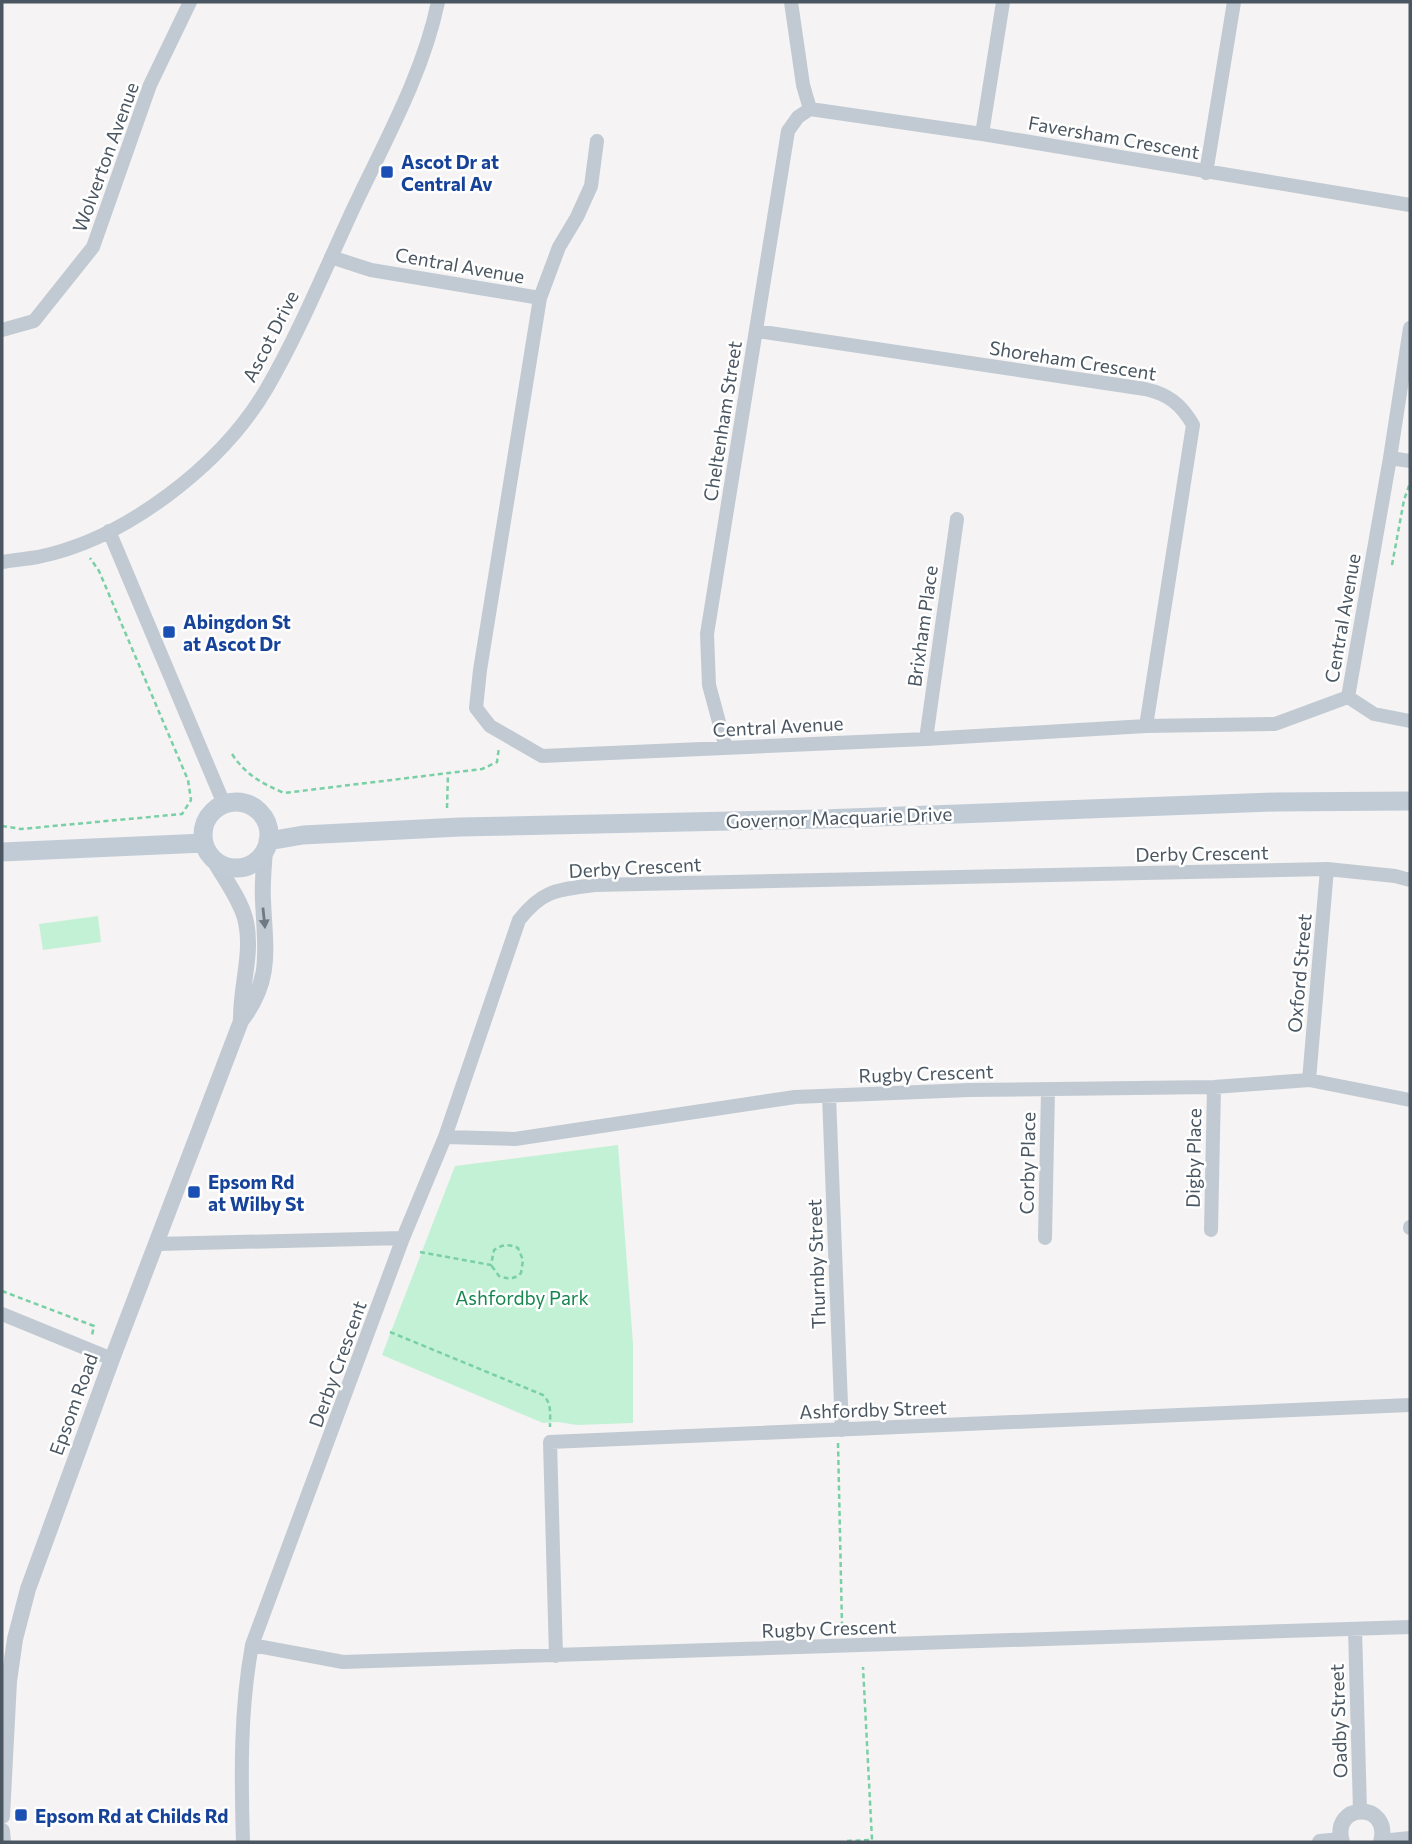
<svg xmlns="http://www.w3.org/2000/svg" width="1412" height="1844" font-family="Commissioner,sans-serif">
	<style>
		.green { fill: #c3f1d5 }
		.lines { fill: none; stroke-linecap: round; stroke-linejoin: round }
		.path { stroke: #7ad0a6; stroke-width: 2.5; stroke-dasharray: 5 3.5; stroke-linecap: butt }
		.minor { stroke: #c1cad2; stroke-width: 14 }
		.tertiary { stroke: #c1cad2; stroke-width: 16 }
		.secondary { stroke: #c1cbd6; stroke-width: 19 }
		.oneway { fill: #6e7983 }
		.transit-dot { fill: #1a4fb4; stroke: #fff; stroke-width: 2.5 }
		.labels { text-anchor: middle; dominant-baseline: central; stroke-width: 5; stroke-linejoin: round; paint-order: stroke }
		.street-label { font-size: 19px; fill: #4a5661; stroke: #fff }
		.transit-label { font-size: 19px; font-weight: bold; fill: #164399; stroke: #fff; text-anchor: start }
		.park-label { font-size: 19px; fill: #17864f; stroke: #fff }
	</style>
	<rect width="100%" height="100%" fill="#f5f3f3"/>
	<!-- green -->
	<path class="green" d="M 98,916 L 101,942 L 43,950 L 39,924 Z
		M 618,1145 L 633,1344 L 633,1423 L 577,1425 L 558,1422 L 543,1423 L 382,1355 L 455,1166 Z"/>
	<g class="lines">
		<!-- path -->
		<path class="path" d="M 1392,565 L 1404,500 L 1410,483
			M 232,754 C 246,775 261,783 284,793 L 482,769 L 497,762 L 499,747
			M 447,808 L 448,773
			M 2,826 L 21,829 L 182,814 L 191,800 L 188,780 L 99,571 L 90,558
			M 420,1252 L 491,1265 L 494,1250 C 503,1244 509,1244 518,1248 L 523,1260 L 521,1273 C 513,1280 508,1279 499,1276 L 491,1265
			M 2,1291 L 94,1326 L 92,1335
			M 390,1332 L 543,1395 C 552,1403 550,1415 550,1427
			M 83,1377 L 86,1366
			M 838,1443 L 842,1626
			M 847,1841 L 872,1840 L 863,1667"/>
		<!-- minor -->
		<path class="minor" d="M 791,2 L 803,85 L 810,109
			M 810,109 L 982,134 L 1410,205
			M 982,134 L 1003,2
			M 597,141 L 591,186 L 577,217 L 559,247 L 540,298 L 480,670 L 476,708 L 490,726 L 542,756 L 926,739 L 1146,726 L 1275,724 L 1348,697
			M 1206,173 L 1234,2
			M 331,257 L 371,270 L 540,298
			M 2,330 L 34,321 L 93,247 L 150,85 L 190,2
			M 757,331 L 1145,389 C 1168,394 1181,404 1193,425 L 1146,726
			M 1390,458 L 1410,461
			M 109,531 L 224,804
			M 2,562 C 14,560 26,559 38,557 C 126,539 222,465 267,388 C 300,331 326,267 354,207 C 385,141 423,74 438,2
			M 1348,697 L 1390,458 L 1410,328
			M 1348,697 L 1374,714 L 1410,721
			M 926,739 L 957,519
			M 726,748 L 709,685 L 707,634 L 788,131 L 798,117 L 810,109
			M 1309,1080 L 1327,869
			M 829,1096 L 842,1430
			M 445,1137 L 515,1139 L 795,1097 L 969,1090 L 1214,1087 L 1309,1080 L 1410,1100
			M 1410,1228 L 1410,1227
			M 1211,1230 L 1214,1087
			M 1045,1238 L 1048,1090
			M 157,1244 L 403,1238
			M 2,1314 L 112,1359
			M 1355,1629 L 1360,1811
			M 252,1645 L 343,1662 L 1410,1627
			M 556,1656 L 550,1442 L 1410,1405
			M 243,1842 C 241,1776 240,1710 252,1645 L 403,1238 L 445,1137 L 519,920 C 543,889 558,890 595,885 L 1327,869 L 1395,876 L 1410,880"/>
		<!-- tertiary -->
		<path class="tertiary" d="M 214,860 C 224,878 239,897 245,918 C 254,952 240,987 241,1021
			M 2,1816 L 9,1681 L 15,1639 L 28,1589 L 112,1359 L 241,1021 C 273,979 265,949 263,900 C 262,883 264,866 265,850
			M 2,1831 L 3,1842
			M 1320,1842 L 1341,1840
			M 1342,1842 C 1330,1802 1392,1801 1381,1842 L 1410,1839"/>
		<!-- secondary -->
		<path class="secondary" d="M203 835a33 33 0 1 1 66 0a33 33 0 1 1-66 0Z
			M 268,841 L 303,835 L 460,827 L 822,819 L 1275,802 L 1410,801
			M 2,852 L 204,843"/>
	</g>
	<!-- one-way arrows -->
	<defs><path id="oneway-solid" d="M-6-.8H1V-3.2L6.5 0L1 3.2V.8H-6Z" transform="scale(1.75)"/></defs>
	<use class="oneway" href="#oneway-solid" transform="translate(264 918) rotate(84)"/>
	<!-- markers -->
	<g class="transit-dot">
		<rect x="380" y="165" width="14" height="14" rx="3.5"/>
		<rect x="162" y="625" width="14" height="14" rx="3.5"/>
		<rect x="187" y="1185" width="14" height="14" rx="3.5"/>
		<rect x="14" y="1808" width="14" height="14" rx="3.5"/>
	</g>
	<g class="labels">
		<!-- street labels -->
		<g class="street-label">
			<text transform="translate(1114 137) rotate(10)">Faversham Crescent</text>
			<text transform="translate(105 157) rotate(-70)">Wolverton Avenue</text>
			<text transform="translate(460 265) rotate(10)">Central Avenue</text>
			<text transform="translate(270 336) rotate(-63)">Ascot Drive</text>
			<text transform="translate(1073 360) rotate(9)">Shoreham Crescent</text>
			<text transform="translate(722 421) rotate(-81)">Cheltenham Street</text>
			<text transform="translate(1342 618) rotate(-80)">Central Avenue</text>
			<text transform="translate(922 626) rotate(-82)">Brixham Place</text>
			<text transform="translate(778 726) rotate(-3)">Central Avenue</text>
			<text transform="translate(839 817) rotate(-2)">Governor Macquarie Drive</text>
			<text transform="translate(1202 853) rotate(-1)">Derby Crescent</text>
			<text transform="translate(635 867) rotate(-3)">Derby Crescent</text>
			<text transform="translate(1299 973) rotate(-85)">Oxford Street</text>
			<text transform="translate(926 1073) rotate(-2)">Rugby Crescent</text>
			<text transform="translate(1193 1158) rotate(-89)">Digby Place</text>
			<text transform="translate(1027 1163) rotate(-89)">Corby Place</text>
			<text transform="translate(816 1264) rotate(-92)">Thurnby Street</text>
			<text transform="translate(337 1364) rotate(-70)">Derby Crescent</text>
			<text transform="translate(73 1404) rotate(-70)">Epsom Road</text>
			<text transform="translate(873 1409) rotate(-2)">Ashfordby Street</text>
			<text transform="translate(829 1628) rotate(-2)">Rugby Crescent</text>
			<text transform="translate(1338 1721) rotate(-92)">Oadby Street</text>
		</g>
		<!-- transit labels -->
		<g class="transit-label">
			<text x="401" y="161">Ascot Dr at<tspan x="401" dy="22">Central Av</tspan></text>
			<text x="183" y="621">Abingdon St<tspan x="183" dy="22">at Ascot Dr</tspan></text>
			<text x="208" y="1181">Epsom Rd<tspan x="208" dy="22">at Wilby St</tspan></text>
			<text x="35" y="1815">Epsom Rd at Childs Rd</text>
		</g>
		<!-- park labels -->
		<g class="park-label">
			<text x="522" y="1297">Ashfordby Park</text>
		</g>
	</g>
	<!-- border -->
	<rect width="1412" height="1844" fill="none" stroke="#4a5661" stroke-width="7"/>
</svg>
